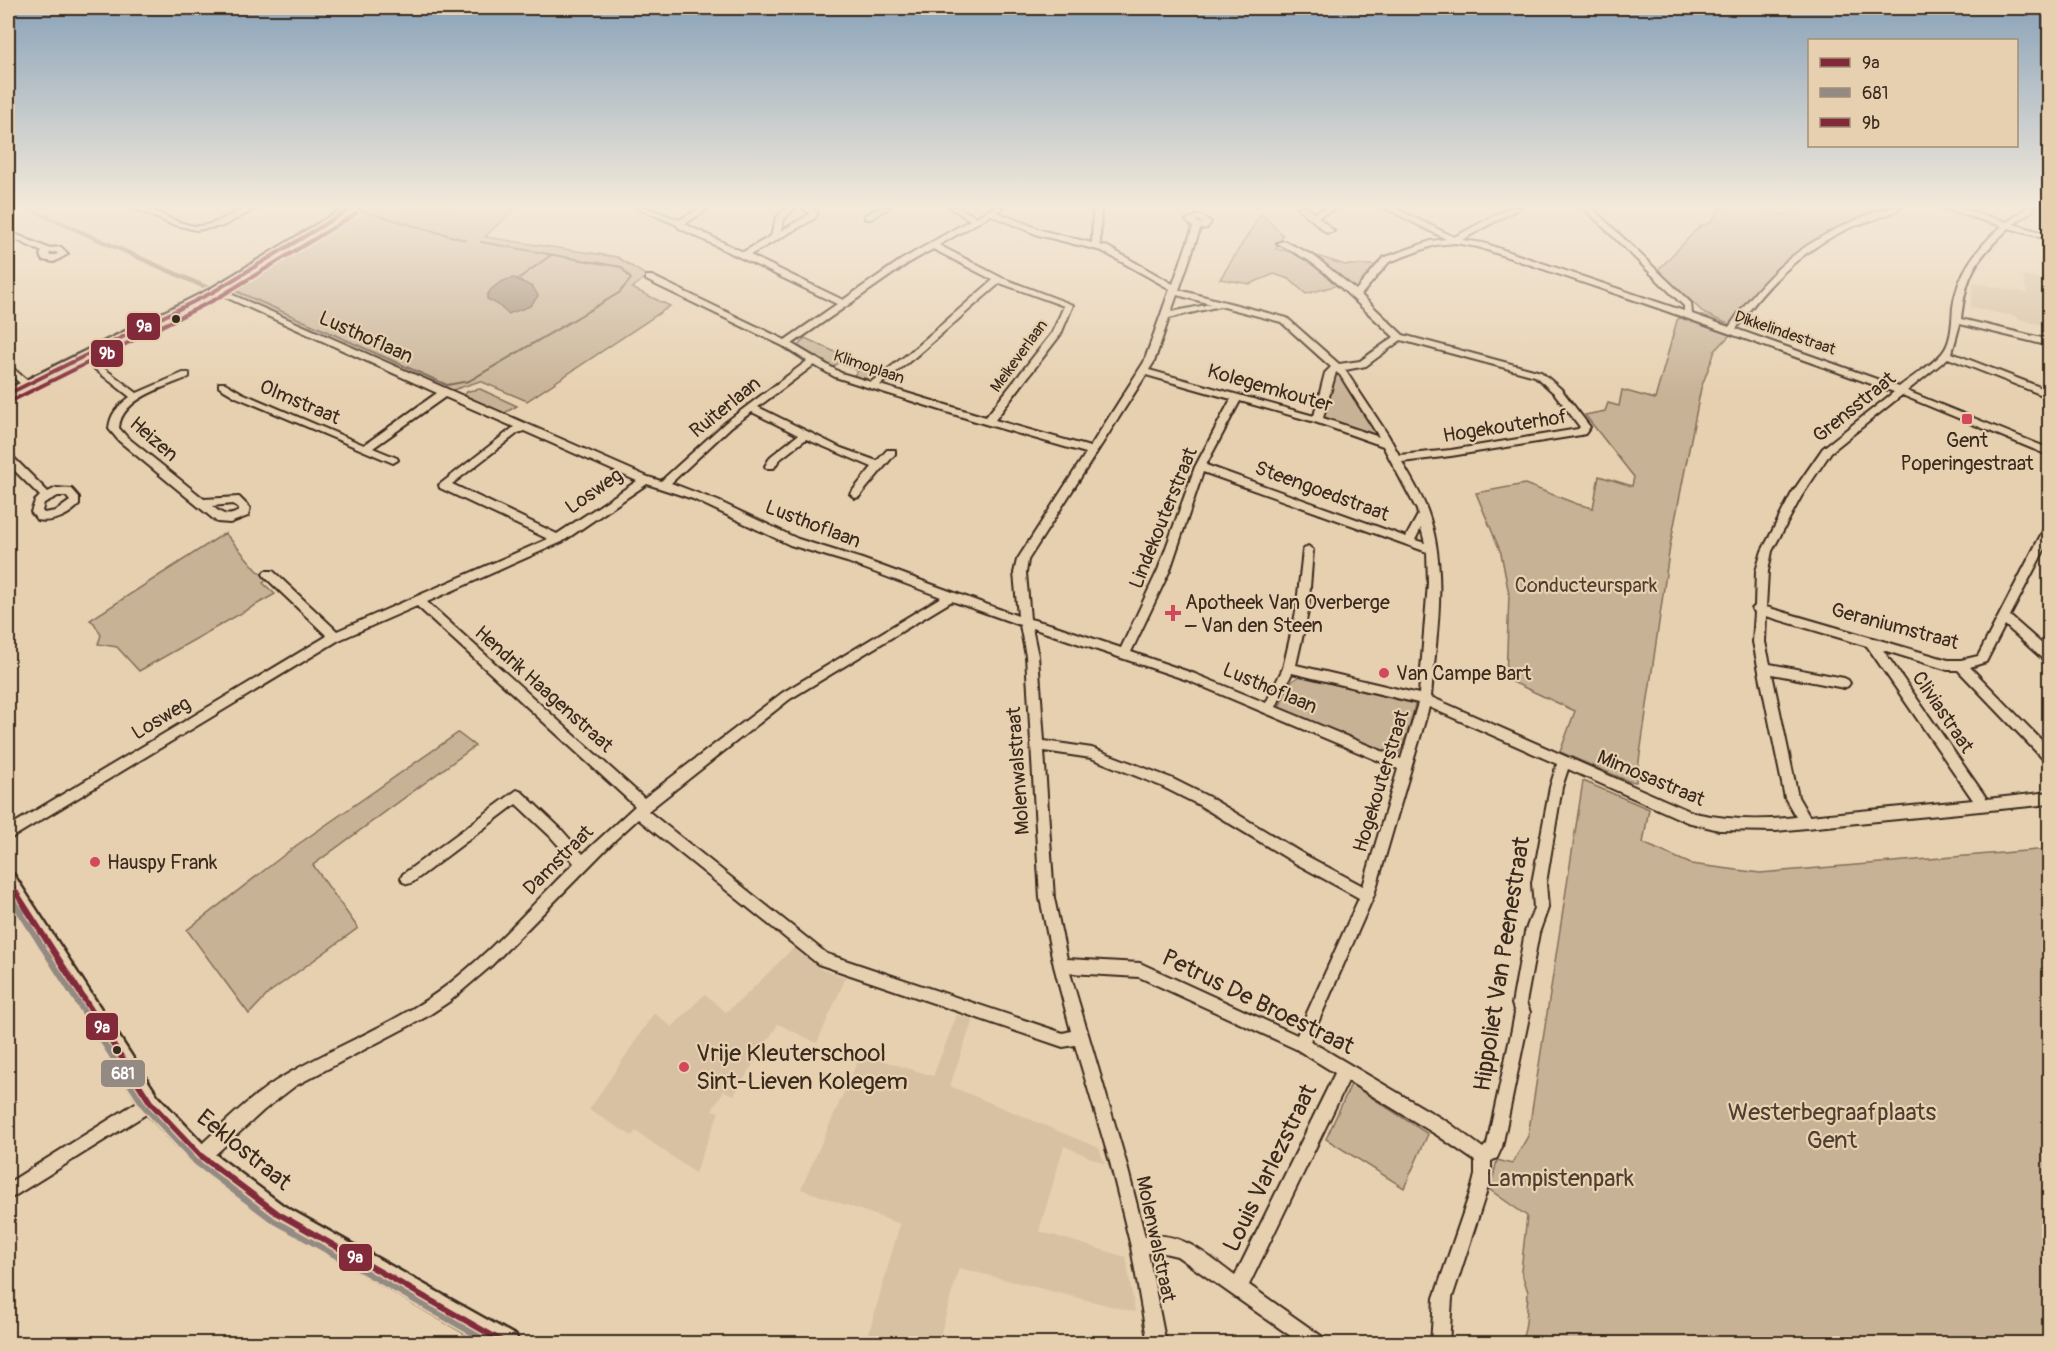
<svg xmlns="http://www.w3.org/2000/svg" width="2057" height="1351" font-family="Pangolin,sans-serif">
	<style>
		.built { fill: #d7c1a2 }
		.green { fill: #c8b296; stroke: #826e5a; stroke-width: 1.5 }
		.water { fill: #9e8a73; stroke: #766451; stroke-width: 1.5 }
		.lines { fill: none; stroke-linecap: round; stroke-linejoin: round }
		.stream { stroke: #766451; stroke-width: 2 }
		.canal { fill: #9e8a73; fill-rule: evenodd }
		.minor-casing { stroke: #3b2a1e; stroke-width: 4 }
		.tertiary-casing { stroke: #3b2a1e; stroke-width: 5 }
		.minor { fill: #e7d0b0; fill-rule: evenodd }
		.tertiary { fill: #e7d0b0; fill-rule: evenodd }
		.bus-1-far1-casing { stroke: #e7d0b0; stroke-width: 8 }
		.bus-1-casing { stroke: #e7d0b0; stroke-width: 10 }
		.bus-2-casing { stroke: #e7d0b0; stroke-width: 10 }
		.bus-3-casing { stroke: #e7d0b0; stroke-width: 8 }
		.bus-1-far1 { stroke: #822a3a; stroke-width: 4 }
		.bus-1 { stroke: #822a3a; stroke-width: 6 }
		.bus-2 { stroke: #938a83; stroke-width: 6 }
		.bus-3 { stroke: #822a3a; stroke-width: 4 }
		.bus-dot { fill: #3b2a1e; stroke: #e7d0b0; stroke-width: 2 }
		.poi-dot { fill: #d1495b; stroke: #e7d0b0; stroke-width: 2 }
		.labels { text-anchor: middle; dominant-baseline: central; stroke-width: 4.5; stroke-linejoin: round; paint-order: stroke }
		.far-street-label { font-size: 16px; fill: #3b2a1e; stroke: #e7d0b0 }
		.street-label { font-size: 20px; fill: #3b2a1e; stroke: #e7d0b0 }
		.poi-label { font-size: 20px; fill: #3b2a1e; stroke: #e7d0b0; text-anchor: start }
		.park-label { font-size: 20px; fill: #503e30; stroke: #e7d0b0 }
		.near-street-label { font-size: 24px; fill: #3b2a1e; stroke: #e7d0b0 }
		.near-poi-label { font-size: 24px; fill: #3b2a1e; stroke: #e7d0b0; text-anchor: start }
		.near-park-label { font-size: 24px; fill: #503e30; stroke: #e7d0b0 }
		.line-badge { stroke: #e7d0b0; stroke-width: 2 }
		.badge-label { font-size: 16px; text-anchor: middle; font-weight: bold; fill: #fff }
	</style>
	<rect width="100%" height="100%" fill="#e7d0b0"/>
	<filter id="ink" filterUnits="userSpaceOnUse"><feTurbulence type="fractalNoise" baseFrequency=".0167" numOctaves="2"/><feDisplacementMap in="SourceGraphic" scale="12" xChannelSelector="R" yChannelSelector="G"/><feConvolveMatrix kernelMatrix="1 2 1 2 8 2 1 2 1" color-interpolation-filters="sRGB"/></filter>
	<g filter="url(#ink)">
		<!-- built -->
		<path class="built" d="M 2023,276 L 2049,281 L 2049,327 L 2018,319 L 2018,317 L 1970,307 L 1974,283 L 2027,293 Z
			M 794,947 L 822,970 L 846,977 L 817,1043 L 778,1024 L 734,1095 L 724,1091 L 712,1110 L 719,1112 L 695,1173 L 636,1131 L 632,1136 L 589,1110 L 654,1013 L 672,1027 L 705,994 L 726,1012 L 745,996 Z
			M 957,1015 L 973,1019 L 950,1086 L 1099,1148 L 1105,1164 L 1064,1146 L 1039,1231 L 1126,1257 L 1135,1312 L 959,1268 L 938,1343 L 866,1343 L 900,1224 L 801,1189 L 861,1054 L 933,1076 Z"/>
		<!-- green -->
		<path class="green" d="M 362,207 L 516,207 L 485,237 L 617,257 L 647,276 L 632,288 L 670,306 L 527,401 L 480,381 L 450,391 L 229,293 L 228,288 Z
			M 1721,207 L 1756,207 L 1781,215 L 1812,207 L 1894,207 C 1817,233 1777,257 1731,325 L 1705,314 L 1658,270 L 1700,226 L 1710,223 Z
			M 1261,214 L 1283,235 L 1276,249 L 1292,252 L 1294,250 L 1338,285 L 1306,294 L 1289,279 L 1274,274 L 1250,284 L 1220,279 Z
			M 1317,256 L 1345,265 L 1378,265 L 1358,289 L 1354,289 L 1314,258 Z
			M 1678,317 L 1730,335 L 1715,351 L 1701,388 L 1670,546 L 1636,782 L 1628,781 L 1560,752 L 1575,711 L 1506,679 L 1509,594 L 1501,553 L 1476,493 L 1525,484 L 1577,504 L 1593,508 L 1599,476 L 1632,486 L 1634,477 L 1585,415 L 1605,411 L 1608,403 L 1619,406 L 1622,390 L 1655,399 Z
			M 805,338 L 880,373 C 871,380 863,379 853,376 L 858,371 L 840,362 L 833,367 L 798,346 Z
			M 1338,372 L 1380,434 L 1378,436 L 1326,420 L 1324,416 L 1335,375 Z
			M 480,389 L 517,406 L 503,414 L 463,396 L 468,391 Z
			M 225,533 L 257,570 L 268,579 L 263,583 L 275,594 L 139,671 L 117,647 L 98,644 L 101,635 L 94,623 L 90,620 Z
			M 1300,676 L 1415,704 L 1410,727 L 1398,756 L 1279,708 L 1290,682 Z
			M 458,733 L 475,746 L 313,865 L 358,928 L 270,992 L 249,1014 L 187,930 L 297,845 Z
			M 1583,781 L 1649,809 L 1643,843 L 1691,864 L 1760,873 L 2049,849 L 2049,1343 L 1522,1343 L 1526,1323 L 1528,1292 L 1521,1271 L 1527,1216 L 1490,1190 L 1497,1160 L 1512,1164 L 1528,1136 Z
			M 1351,1084 L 1428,1134 L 1404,1188 L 1326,1139 Z"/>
		<!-- water -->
		<path class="water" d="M 514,278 L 533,287 L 538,296 L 530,306 L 508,314 L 497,304 L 487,299 C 486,289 504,279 514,278 Z"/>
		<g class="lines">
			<!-- stream -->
			<path class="stream" d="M 465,240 L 362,211 L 239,286 L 236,291 L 447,385 L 469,381 L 619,293 L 631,279 L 621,267 L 481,242
				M 518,279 L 551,255"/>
			<!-- canal -->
			<path class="canal" d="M 20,207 L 30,207 L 209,286 L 202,288 Z"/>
			<!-- minor casing -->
			<g class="minor-casing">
				<path id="minor" d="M 132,207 C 154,206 173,224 196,226 C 219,227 237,206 259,207 L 223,226 L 196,230 L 168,223 Z
					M 635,207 L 645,207 L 679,220 L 702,207 L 711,207 L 685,224 L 743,252 L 771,236 L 776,218 L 788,207 L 796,207 L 784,219 L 781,231 L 808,215 L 809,213 L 802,207 L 811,207 L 818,213 L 814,219 L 750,255 L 843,300 L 901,260 L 970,220 L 949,207 L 958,207 L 976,217 L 994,207 L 1003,207 L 997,212 L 1044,231 L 1092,243 L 1093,207 L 1101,207 L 1100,245 L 1108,247 L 1173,284 L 1193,227 L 1186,220 L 1199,215 L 1211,222 L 1207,228 L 1200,229 L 1179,290 L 1287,318 L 1339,364 L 1360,361 L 1394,337 L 1324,272 L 1308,260 L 1277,243 L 1284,241 L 1314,256 L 1356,290 L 1383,258 L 1431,241 L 1446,239 L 1383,207 L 1393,207 L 1454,237 L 1511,207 L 1521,207 L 1462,240 L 1483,243 L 1684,311 L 1684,306 L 1583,207 L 1591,207 L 1691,303 L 1692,314 L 1729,327 C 1764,275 1800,243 1858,219 C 1872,213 1886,207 1902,207 C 1893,215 1861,223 1847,229 C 1799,252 1765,286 1736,329 L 1899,387 C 1910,378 1935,363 1943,352 C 1952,341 1952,321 1953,307 C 1958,272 1976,249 2002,226 L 1945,209 L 1944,207 L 1956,207 L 2007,222 L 2028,207 L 2037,207 L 2014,224 L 2050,235 L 2050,240 L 2009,228 L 2006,231 C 1974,261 1966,276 1961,319 L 2050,340 L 2050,346 L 1960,324 L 1952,353 L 2050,391 L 2050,398 L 1948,358 L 1907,391 L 2050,449 L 2050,456 L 1902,395 L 1831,452 L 1801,497 L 1772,551 L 1768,571 L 1766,607 L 1948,660 L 1961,660 L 1978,656 L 2045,527 L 2050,523 L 2050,539 L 2010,616 L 2050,651 L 2050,663 L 2046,662 L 2005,625 L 1986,662 L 1970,667 L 2050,749 L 2050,763 L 2046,762 L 1958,670 L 1948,670 L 1883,650 L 1987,799 L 2050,792 L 2050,804 L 1776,831 L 1719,830 L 1687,822 L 1568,769 L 1562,787 L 1546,883 L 1548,908 L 1539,933 L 1526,1003 L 1530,1012 L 1502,1147 L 1497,1158 L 1491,1161 L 1491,1175 L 1488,1187 L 1452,1298 L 1449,1344 L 1431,1344 L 1434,1298 L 1472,1187 L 1475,1175 L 1475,1161 L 1437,1135 L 1348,1081 L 1249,1285 L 1324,1338 L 1327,1344 L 1302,1344 L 1177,1256 L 1160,1252 L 1148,1253 L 1166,1344 L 1148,1344 L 1131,1247 L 1110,1162 L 1075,1045 L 1063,1047 L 818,964 L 638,819 L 616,839 L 491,966 L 450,1001 L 426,1017 L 295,1086 L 264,1110 L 207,1162 L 201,1164 L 195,1162 L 193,1156 L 195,1150 C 224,1124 252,1094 286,1075 C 336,1046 392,1025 438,992 C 488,956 530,907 574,863 L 550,836 L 516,804 L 413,882 L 408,884 L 403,882 L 401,878 L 403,874 L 517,790 L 522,792 L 560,828 L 583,854 L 635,806 L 417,606 L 339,640 L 8,840 L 8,827 L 327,636 L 265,577 L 263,574 L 265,571 L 273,571 L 337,631 L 548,539 L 440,488 L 439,485 L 514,427 L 445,397 L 373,448 L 397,458 L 398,460 L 393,463 L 236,397 L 219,387 L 219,383 L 225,383 L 242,393 L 364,445 L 437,393 L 212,291 L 219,289 L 648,477 L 661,481 L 726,422 L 807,361 L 783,346 L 646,280 L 646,276 L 652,276 L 785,340 L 837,304 L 679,228 L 677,225 ZM 991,215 L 1038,235 L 1102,251 L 1170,289 L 1144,362 L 1090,447 L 995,420 L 1061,334 L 1073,305 L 1002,278 L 939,245 ZM 1198,220 L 1202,223 L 1201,224 L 1195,221 ZM 1455,243 L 1478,247 L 1655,307 L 1894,392 L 1823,448 L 1792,493 L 1762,551 L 1756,571 L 1755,606 L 1752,609 L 1755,612 L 1753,642 L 1785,798 L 1796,817 C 1762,821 1727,820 1694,813 L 1431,697 C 1436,636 1449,569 1427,510 C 1421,494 1410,477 1402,462 L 1451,456 L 1581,435 L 1585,434 L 1590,427 L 1561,389 L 1541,372 L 1403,335 L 1361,295 L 1389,262 L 1435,245 ZM 933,249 L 993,280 L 909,353 L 871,382 L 841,373 L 792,344 L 907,264 ZM 1000,283 L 1064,306 L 1052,333 L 986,417 L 880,385 L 915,357 ZM 1177,295 L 1211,304 L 1171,312 ZM 1220,306 L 1281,322 L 1331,367 L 1325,373 L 1314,416 L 1149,370 L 1154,362 L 1169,318 ZM 1401,340 L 1535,376 L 1555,394 L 1580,427 L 1578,429 L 1451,450 L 1399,455 L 1388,435 L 1345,370 L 1366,366 ZM 814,365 L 835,377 L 985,424 L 1086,453 L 1017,560 L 1014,573 L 1018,616 L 862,559 L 798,539 L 718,501 L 671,483 L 732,426 L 752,412 L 798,435 L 771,456 L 765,466 L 766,468 L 774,468 L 779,460 L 806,439 L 872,467 L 850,494 L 855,498 L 859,497 L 895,454 L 895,450 L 887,450 L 877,461 L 841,448 L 758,407 ZM 1336,372 L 1340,375 L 1379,437 L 1323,418 ZM 1146,375 L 1231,399 L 1195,467 L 1158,570 L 1121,648 L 1053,625 L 1030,619 L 1026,573 L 1028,560 ZM 1240,401 L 1315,422 L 1383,446 L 1417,510 L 1418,515 L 1406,537 L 1206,465 ZM 524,431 L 637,481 L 557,534 L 452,484 L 518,433 ZM 1203,472 L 1427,552 L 1428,583 L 1419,694 L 1296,665 L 1308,612 L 1313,550 L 1308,546 L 1303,550 L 1296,612 L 1283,668 L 1266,703 L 1195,674 L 1131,652 L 1170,570 ZM 647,484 L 693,499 L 790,545 L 847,562 L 941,597 L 782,693 L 644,798 L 427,602 L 562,542 ZM 1421,528 L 1425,543 L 1415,540 ZM 952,601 L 1020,625 L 1026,656 L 1040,898 L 1054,966 L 1071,1031 L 1063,1033 L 827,954 L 648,811 L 790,699 ZM 1766,616 L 1867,646 L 1973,800 L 1809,816 L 1798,797 L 1772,674 L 1844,688 L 1848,686 L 1850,683 L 1848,680 L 1844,678 L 1770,664 L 1765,642 ZM 1032,628 L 1187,680 L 1398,769 L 1363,886 L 1305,855 L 1209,797 L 1171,778 L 1092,748 L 1044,741 L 1038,656 ZM 1292,673 L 1418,703 L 1401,759 L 1276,707 ZM 1429,707 L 1557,764 L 1550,787 L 1532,883 L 1534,908 L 1525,932 L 1512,1004 L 1515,1013 L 1512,1029 L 1487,1144 L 1483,1148 L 1449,1123 L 1310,1041 L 1374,895 ZM 1044,751 L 1091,758 L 1161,786 L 1199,805 L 1295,863 L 1359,898 L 1297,1035 L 1140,963 L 1067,959 L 1054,898 ZM 1070,973 L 1139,977 L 1296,1049 L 1335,1073 L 1235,1276 C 1209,1257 1180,1229 1145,1237 L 1126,1162 Z
					M 881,207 L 890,207 L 871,219 L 865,219 L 865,215 Z
					M 1297,207 L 1306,207 L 1313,213 L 1329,207 L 1340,207 L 1318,217 L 1334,231 L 1327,233 Z
					M 8,231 L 48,248 L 61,247 L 68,254 L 54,262 L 42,260 L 40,255 L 42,252 L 8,236 ZM 56,252 L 58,254 L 49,256 L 50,253 Z
					M 85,354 L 137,393 L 183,373 L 189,373 L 189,377 C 166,387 121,398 119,428 L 127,437 L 204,499 L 239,497 L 250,508 L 248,516 L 230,523 L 217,522 L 119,441 L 109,429 C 110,414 118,406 130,397 L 82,359 L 80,357 ZM 233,504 L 239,509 L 239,511 C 227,518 222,514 212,506 Z
					M 8,364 L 30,383 L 30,387 L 24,387 L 8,372 Z
					M 8,455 L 12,456 L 48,492 L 56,488 L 72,489 L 79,497 L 79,505 C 68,516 53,523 37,520 L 31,512 L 35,501 L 40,496 L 8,464 ZM 58,496 L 66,496 L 70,501 L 56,511 L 44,513 L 42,511 L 44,503 Z
					M 150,1094 L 156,1096 L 158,1102 L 156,1108 L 8,1200 L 8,1183 Z"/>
			</g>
			<!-- tertiary casing -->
			<g class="tertiary-casing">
				<path id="tertiary" d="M 346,207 L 358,207 L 217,294 L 8,398 L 8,389 L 209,290 Z
					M 8,872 L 14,875 L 157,1095 L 208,1149 L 284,1206 L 516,1336 L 519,1344 L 486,1344 L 270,1220 L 194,1163 L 143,1109 L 8,894 Z"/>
			</g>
			<!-- minor -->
			<use href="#minor" class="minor"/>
			<!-- tertiary -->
			<use href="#tertiary" class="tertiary"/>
			<!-- bus-1-far1 casing -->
			<g class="bus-1-far1-casing">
				<path id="bus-1-far1" d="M 8,394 L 213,292 L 353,207"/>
			</g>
			<!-- bus-1 casing -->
			<g class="bus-1-casing">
				<path id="bus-1" d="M 8,880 L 150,1102 L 201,1156 L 277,1213 L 507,1344"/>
			</g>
			<!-- bus-2 casing -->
			<g class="bus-2-casing">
				<path id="bus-2" d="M 8,893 L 144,1106 L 196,1162 L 273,1220 L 492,1344"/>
			</g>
			<!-- bus-3 casing -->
			<g class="bus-3-casing">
				<path id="bus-3" d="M 11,401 L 216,299 L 357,213"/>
			</g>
			<!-- bus-1-far1 -->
			<use href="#bus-1-far1" class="bus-1-far1"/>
			<!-- bus-1 -->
			<use href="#bus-1" class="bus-1"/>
			<!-- bus-2 -->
			<use href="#bus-2" class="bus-2"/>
			<!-- bus-3 -->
			<use href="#bus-3" class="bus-3"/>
		</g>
	</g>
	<!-- sky -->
	<linearGradient id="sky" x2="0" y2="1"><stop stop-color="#8aa3b9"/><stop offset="0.52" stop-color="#f4eadb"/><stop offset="1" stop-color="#f4eadb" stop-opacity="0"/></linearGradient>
	<rect width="2057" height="396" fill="url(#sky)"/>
	<!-- markers -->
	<g class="bus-dot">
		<circle cx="176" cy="319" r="5"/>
		<circle cx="117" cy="1050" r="5"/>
	</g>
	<g class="poi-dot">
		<rect x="1961" y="413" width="12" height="12" rx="3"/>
		<path d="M1170 604h6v6h6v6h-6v6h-6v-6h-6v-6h6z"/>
		<circle cx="1384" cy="673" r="6"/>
		<circle cx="95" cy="862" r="6"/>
		<circle cx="684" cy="1067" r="6"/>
	</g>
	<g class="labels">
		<!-- far-street labels -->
		<g class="far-street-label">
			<text transform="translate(1785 333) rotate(19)">Dikkelindestraat</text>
			<text transform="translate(1019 356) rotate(-54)">Meikeverlaan</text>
			<text transform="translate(869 367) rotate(19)">Klimoplaan</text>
		</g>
		<!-- street labels -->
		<g class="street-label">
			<text transform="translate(366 337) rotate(24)">Lusthoflaan</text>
			<text transform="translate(1270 388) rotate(16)">Kolegemkouter</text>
			<text transform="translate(300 402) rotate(23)">Olmstraat</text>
			<text transform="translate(725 407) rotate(-39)">Ruiterlaan</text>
			<text transform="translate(1854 407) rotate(-39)">Grensstraat</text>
			<text transform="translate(1505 426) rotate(-9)">Hogekouterhof</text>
			<text transform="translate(154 439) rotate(41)">Heizen</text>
			<text transform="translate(594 491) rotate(-35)">Losweg</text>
			<text transform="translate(1322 491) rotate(20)">Steengoedstraat</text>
			<text transform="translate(1163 518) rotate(-68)">Lindekouterstraat</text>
			<text transform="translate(813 524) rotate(21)">Lusthoflaan</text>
			<text transform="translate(1895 626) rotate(15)">Geraniumstraat</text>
			<text transform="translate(1270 688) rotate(23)">Lusthoflaan</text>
			<text transform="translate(544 689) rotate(42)">Hendrik Haagenstraat</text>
			<text transform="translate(1943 712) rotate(56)">Cliviastraat</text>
			<text transform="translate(161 718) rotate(-31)">Losweg</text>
			<text transform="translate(1018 771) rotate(-94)">Molenwalstraat</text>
			<text transform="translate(1651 778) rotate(23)">Mimosastraat</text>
			<text transform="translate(1381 781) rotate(-73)">Hogekouterstraat</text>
			<text transform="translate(558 860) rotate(-45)">Damstraat</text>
			<text transform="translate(1156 1239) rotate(78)">Molenwalstraat</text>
		</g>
		<!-- poi labels -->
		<g class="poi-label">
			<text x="1967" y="440" text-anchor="middle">Gent<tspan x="1967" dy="23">Poperingestraat</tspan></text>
			<text x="1185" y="602">Apotheek Van Overberge<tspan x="1185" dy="23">– Van den Steen</tspan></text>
			<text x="1396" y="673">Van Campe Bart</text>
			<text x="107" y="862">Hauspy Frank</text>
		</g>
		<!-- park labels -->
		<g class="park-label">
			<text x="1586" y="585">Conducteurspark</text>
		</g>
		<!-- near-street labels -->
		<g class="near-street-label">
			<text transform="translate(1502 964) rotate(-81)">Hippoliet Van Peenestraat</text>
			<text transform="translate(1258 1002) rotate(26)">Petrus De Broestraat</text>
			<text transform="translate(244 1150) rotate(39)">Eeklostraat</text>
			<text transform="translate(1270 1168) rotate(-64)">Louis Varlezstraat</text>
		</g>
		<!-- near-poi labels -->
		<g class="near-poi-label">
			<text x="696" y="1053">Vrije Kleuterschool<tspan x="696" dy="28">Sint-Lieven Kolegem</tspan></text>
		</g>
		<!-- near-park labels -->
		<g class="near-park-label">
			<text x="1832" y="1112">Westerbegraafplaats<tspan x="1832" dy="28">Gent</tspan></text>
			<text x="1560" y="1178">Lampistenpark</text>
		</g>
	</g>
	<g class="line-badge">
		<rect x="126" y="312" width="35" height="29" rx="6" fill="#822a3a"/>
		<rect x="90" y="339" width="34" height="29" rx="6" fill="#822a3a"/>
		<rect x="85" y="1012" width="34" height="29" rx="6" fill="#822a3a"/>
		<rect x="100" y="1059" width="46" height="29" rx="6" fill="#938a83"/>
		<rect x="338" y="1243" width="35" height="29" rx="6" fill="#822a3a"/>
	</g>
	<g class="badge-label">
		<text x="144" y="332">9a</text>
		<text x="107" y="359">9b</text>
		<text x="102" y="1033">9a</text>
		<text x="123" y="1079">681</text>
		<text x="355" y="1263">9a</text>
	</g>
	<!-- margin -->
	<rect width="2057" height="1351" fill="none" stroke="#e7d0b0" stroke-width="30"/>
	<rect x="15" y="15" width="2027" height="1321" fill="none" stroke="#3b2a1e" stroke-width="2" filter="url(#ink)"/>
	<!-- legend -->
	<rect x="1808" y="39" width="210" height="108" fill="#e7d0b0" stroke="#a28e76" stroke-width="1.5"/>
	<rect x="1820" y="58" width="30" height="9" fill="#822a3a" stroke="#a28e76" stroke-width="1.5"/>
	<text x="1862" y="69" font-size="18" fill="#3b2a1e">9a</text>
	<rect x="1820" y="88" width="30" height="9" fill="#938a83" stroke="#a28e76" stroke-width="1.5"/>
	<text x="1862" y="99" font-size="18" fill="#3b2a1e">681</text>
	<rect x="1820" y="118" width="30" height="9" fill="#822a3a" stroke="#a28e76" stroke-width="1.5"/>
	<text x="1862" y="129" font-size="18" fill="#3b2a1e">9b</text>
</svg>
